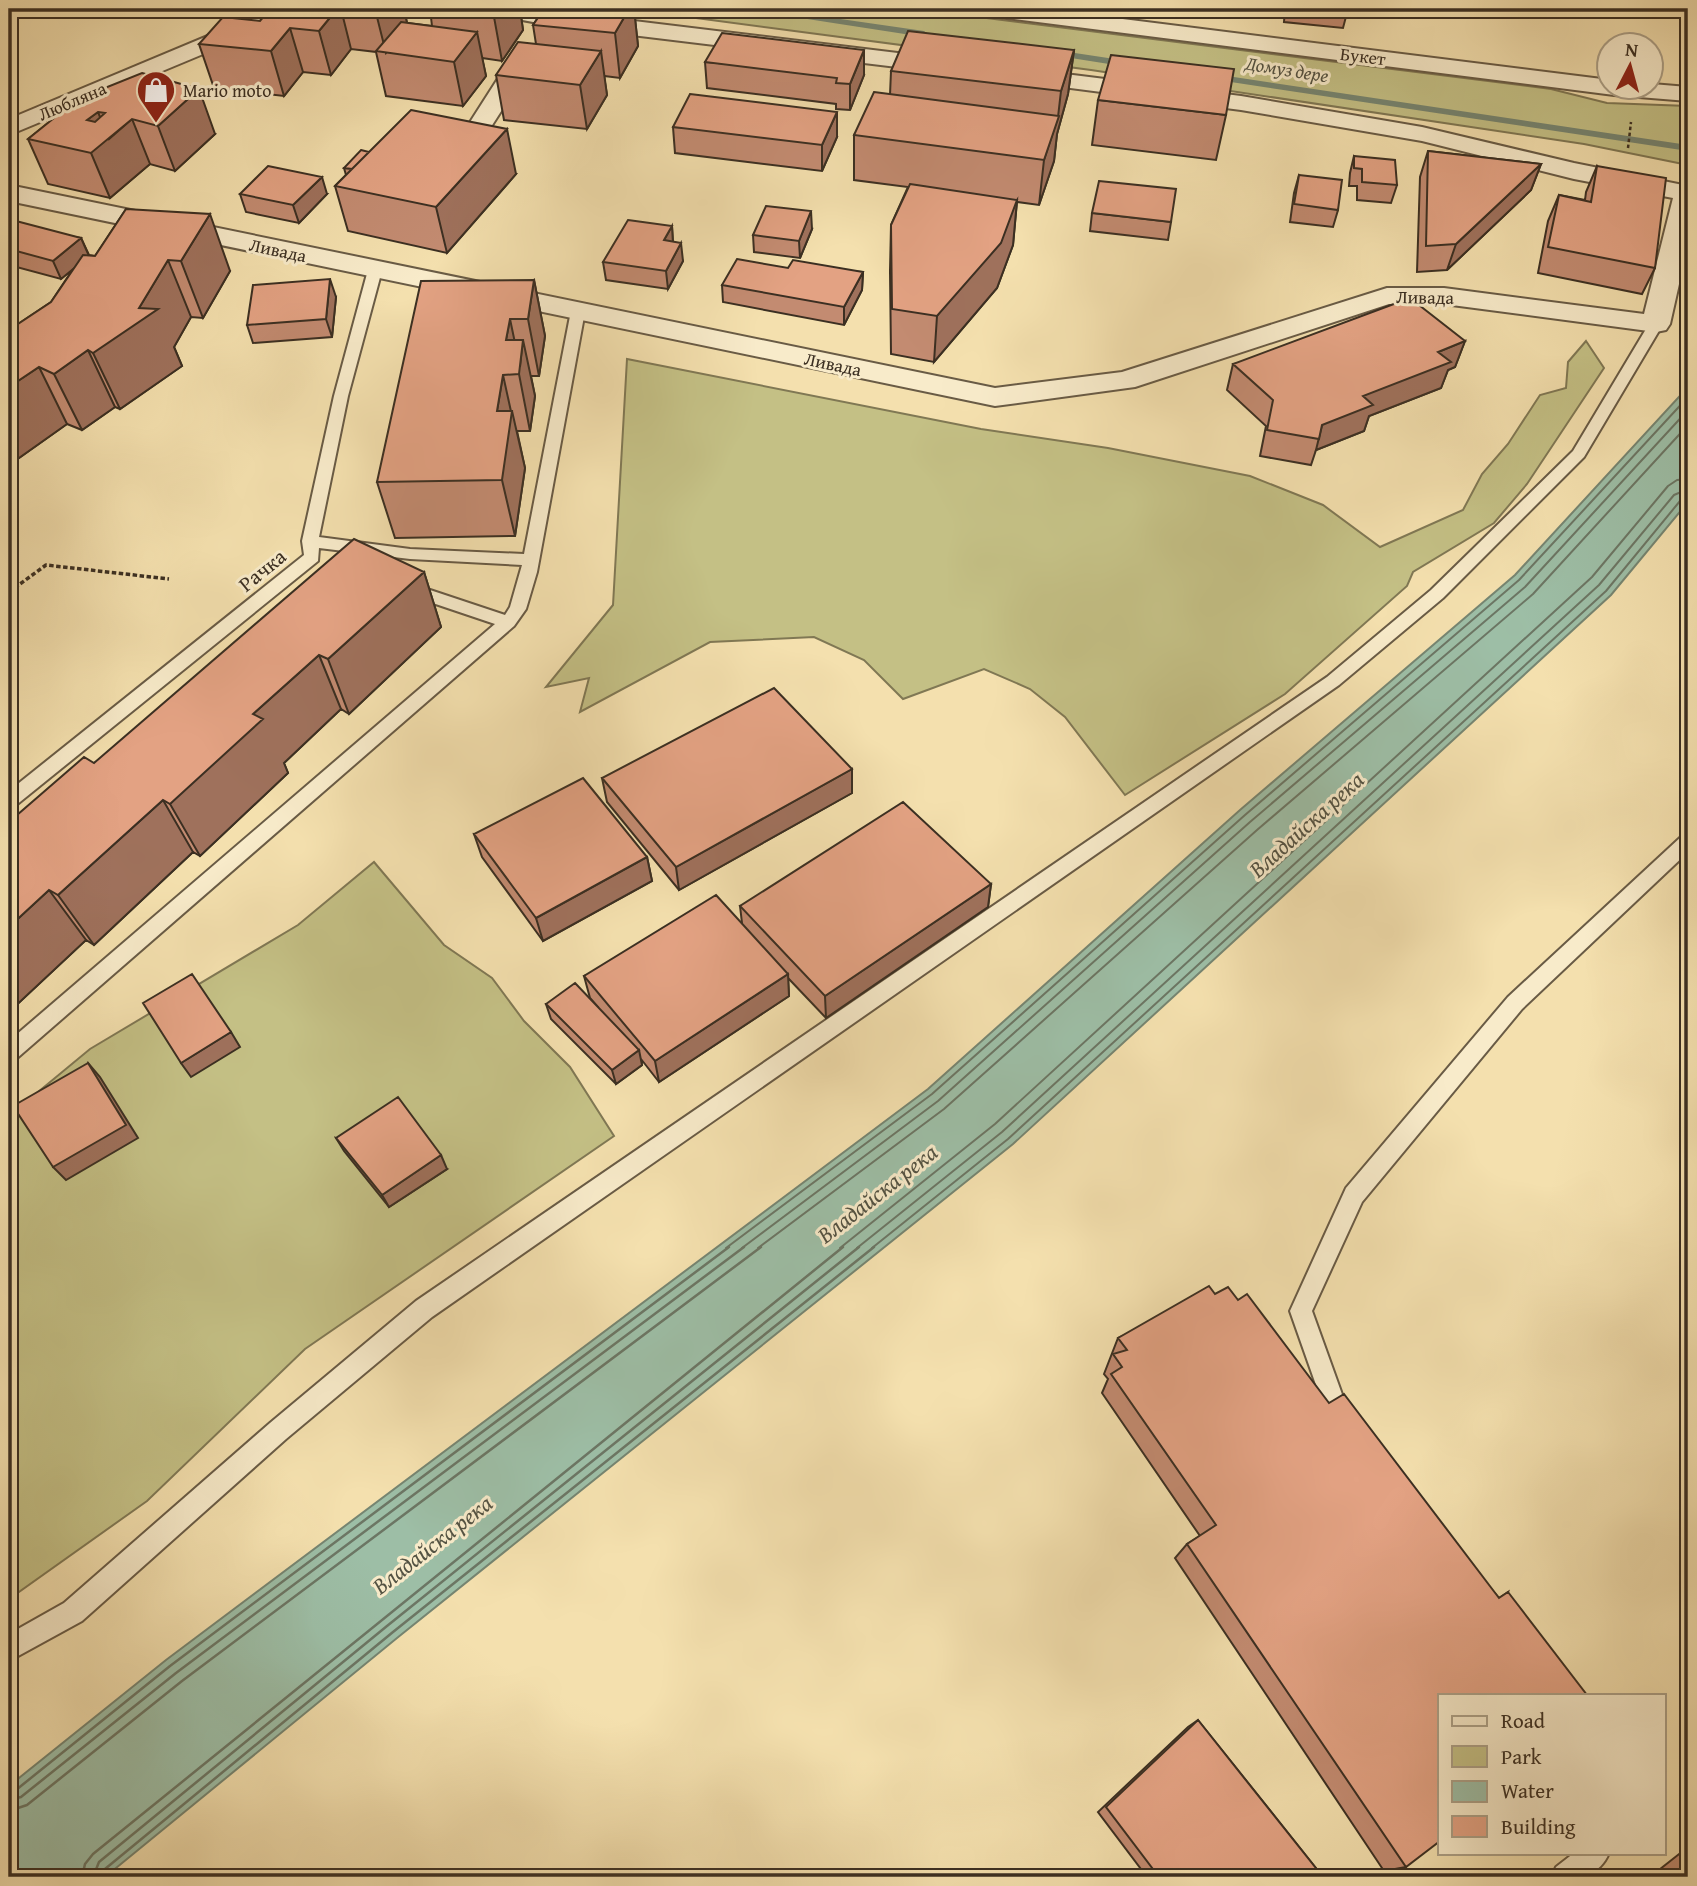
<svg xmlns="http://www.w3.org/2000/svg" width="1697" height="1886" font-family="'Gentium Book Plus',serif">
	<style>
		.green { fill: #c4c085; stroke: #807854; stroke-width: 2 }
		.water { fill: #9dbea6; stroke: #768571; stroke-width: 2 }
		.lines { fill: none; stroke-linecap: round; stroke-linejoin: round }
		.shore-far1 { stroke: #6c7664; stroke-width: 2 }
		.shore { stroke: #6c7664; stroke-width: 2.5 }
		.stream { fill: #768571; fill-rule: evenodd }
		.service-casing { stroke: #695b45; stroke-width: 4 }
		.minor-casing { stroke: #695b45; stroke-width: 4 }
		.tertiary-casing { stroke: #695b45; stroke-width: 4 }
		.path-far1 { stroke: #3b2f22; stroke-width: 2.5; stroke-dasharray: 3.5 2.5; stroke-linecap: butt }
		.path { stroke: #3b2f22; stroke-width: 3.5; stroke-dasharray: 4.5 2.5; stroke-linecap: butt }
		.service { fill: #f8ebca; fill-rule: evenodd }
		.minor { fill: #f8ebca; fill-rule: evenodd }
		.tertiary { fill: #f8ebca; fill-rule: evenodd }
		.wall { fill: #c38b71; stroke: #3b2f22; stroke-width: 2 }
		.shaded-wall { fill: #9f715c; stroke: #3b2f22; stroke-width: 2 }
		.building { fill: #e3a283; stroke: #3b2f22; stroke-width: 2; fill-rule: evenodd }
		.labels { text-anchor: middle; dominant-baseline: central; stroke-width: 6; stroke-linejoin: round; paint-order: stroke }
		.far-street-label { font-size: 18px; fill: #3b2f22; stroke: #f8ebca }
		.far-poi-label { font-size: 18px; fill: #3b2f22; stroke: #f8ebca; text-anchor: start }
		.far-water-label { font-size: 19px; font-style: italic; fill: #545343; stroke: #f8ebca }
		.street-label { font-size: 21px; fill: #3b2f22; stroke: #f8ebca }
		.water-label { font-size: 23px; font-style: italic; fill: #545343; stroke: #f8ebca }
	</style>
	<rect width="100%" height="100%" fill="#f4e0ae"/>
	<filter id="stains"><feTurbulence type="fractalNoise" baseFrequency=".00286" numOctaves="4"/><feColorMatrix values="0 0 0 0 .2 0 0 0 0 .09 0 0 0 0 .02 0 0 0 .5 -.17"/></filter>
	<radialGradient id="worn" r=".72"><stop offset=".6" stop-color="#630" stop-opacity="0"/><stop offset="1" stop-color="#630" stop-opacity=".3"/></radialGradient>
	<!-- green -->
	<path class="green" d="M 628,9 L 915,9 L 1551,89 L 1607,103 L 1688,106 L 1688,165 L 1584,144 L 1091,70 Z
		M 1586,341 L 1604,368 L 1527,484 L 1494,523 L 1413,572 L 1407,586 L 1285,694 L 1125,795 L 1065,717 L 1030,689 L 984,669 L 903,699 L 864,660 L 814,637 L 710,642 L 580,712 L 589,678 L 546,687 L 613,605 L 627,359 L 981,429 L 1108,448 L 1250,476 L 1323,505 L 1380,547 L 1463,510 L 1482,474 L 1508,444 L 1540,395 L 1566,388 L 1568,362 Z
		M 374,862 L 444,945 L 492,978 L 524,1021 L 570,1067 L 614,1136 L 305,1349 L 147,1501 L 9,1599 L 9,1116 L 90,1049 L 298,925 Z"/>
	<!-- water -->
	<path class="water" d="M 1688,387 L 1688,502 L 1611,595 L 1013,1144 L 397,1638 L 105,1877 L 9,1877 L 9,1786 L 166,1660 L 928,1089 L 1240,810 L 1515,575 Z"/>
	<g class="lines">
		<!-- shore-far1 -->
		<path class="shore-far1" d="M 726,1248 L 932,1094 L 1245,815 L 1519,580 L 1688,397
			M 742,1248 L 938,1101 L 1250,822 L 1525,587 L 1688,410
			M 758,1248 L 944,1109 L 1257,830 L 1533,594 L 1688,425
			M 840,1248 L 995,1124 L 1592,577 L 1668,486 L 1677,480 L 1688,479
			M 857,1248 L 1002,1132 L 1599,585 L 1674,495 L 1688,489
			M 872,1248 L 1008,1139 L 1606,591 L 1680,501 L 1688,498"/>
		<!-- shore -->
		<path class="shore" d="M 9,1791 L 16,1790 L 170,1666 L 729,1247
			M 9,1800 L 21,1797 L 176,1673 L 744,1247
			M 9,1811 L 27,1805 L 182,1681 L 761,1247
			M 82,1877 L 85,1864 L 93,1854 L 843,1247
			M 93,1877 L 99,1862 L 387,1626 L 859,1247
			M 102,1877 L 105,1869 L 393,1632 L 874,1247"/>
		<!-- stream -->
		<path class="stream" d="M 752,9 L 771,9 L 924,31 L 928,34 L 924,37 L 756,11 Z
			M 1055,50 L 1128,61 L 1132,64 L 1128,67 L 1052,55 L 1051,53 Z
			M 1214,74 L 1688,145 L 1688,151 L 1211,79 L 1210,77 Z"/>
		<!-- service casing -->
		<g class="service-casing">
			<path id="service" d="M 375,266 L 382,270 L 348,396 L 319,537 L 410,549 L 524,554 L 571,311 L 578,307 L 585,311 L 537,572 L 526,609 L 514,626 L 16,1059 L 9,1062 L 9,1041 L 495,624 L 403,593 L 401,589 L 403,585 L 415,585 L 505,615 L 510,607 L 522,565 L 410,559 L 319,548 L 318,561 L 15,806 L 9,808 L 9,791 L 304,555 L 302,541 L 334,396 L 368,270 Z
				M 1656,320 L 1663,324 L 1584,457 L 1443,598 L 1339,685 L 432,1317 L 286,1439 L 82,1621 L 9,1661 L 9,1634 L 64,1603 L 270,1423 L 416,1301 L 1327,677 L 1431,590 L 1573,451 L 1649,324 Z
				M 1688,834 L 1688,852 L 1522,1009 L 1362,1202 L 1312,1311 L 1353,1425 L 1349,1433 L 1341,1437 L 1333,1433 L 1290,1311 L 1346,1188 L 1508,997 L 1682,836 Z
				M 1574,1853 L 1609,1853 C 1598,1879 1577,1877 1552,1877 L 1556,1867 Z"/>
		</g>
		<!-- minor casing -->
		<g class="minor-casing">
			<path id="minor" d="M 487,9 L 535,9 L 947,59 L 955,61 L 959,66 L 955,71 L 947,73 L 549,25 L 490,14 Z
				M 980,9 L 1043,9 L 1610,80 L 1610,88 L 1652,88 L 1652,84 L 1688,87 L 1688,101 L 1614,95 L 991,16 L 983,14 Z
				M 527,45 L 535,47 L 539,52 L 489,130 L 486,135 L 477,137 L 468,135 L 465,130 L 515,52 L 519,47 Z
				M 1017,68 L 1241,96 L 1422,127 L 1574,163 L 1688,186 L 1688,244 L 1670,324 L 1666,330 L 1656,332 L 1444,304 L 1389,304 L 1135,387 L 995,406 L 9,201 L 9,185 L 995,388 L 1122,372 L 1387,288 L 1444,288 L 1644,314 L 1673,198 L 1574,179 L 1422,141 L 1241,110 L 1009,80 L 1005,75 L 1009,70 Z"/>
		</g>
		<!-- tertiary casing -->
		<g class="tertiary-casing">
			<path id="tertiary" d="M 272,9 L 302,9 L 299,14 L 9,135 L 9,119 Z"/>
		</g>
		<!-- path-far1 -->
		<path class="path-far1" d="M 1628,148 L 1631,122"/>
		<!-- path -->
		<path class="path" d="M 9,592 L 46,565 L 169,579"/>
		<!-- service -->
		<use href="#service" class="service"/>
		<!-- minor -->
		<use href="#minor" class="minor"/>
		<!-- tertiary -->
		<use href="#tertiary" class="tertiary"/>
	</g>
	<!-- wall -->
	<path class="wall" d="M 270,9 L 404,9 L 407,23 L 432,26 L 430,9 L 520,9 L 523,30 L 502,61 L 482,58 L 486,76 L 463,106 L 386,96 L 376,52 L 351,49 L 331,75 L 303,72 L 284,96 L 214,88 L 199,44 L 260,21 Z
		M 544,9 L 634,9 L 638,46 L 620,78 L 604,76 L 607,95 L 587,129 L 504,120 L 496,75 L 536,44 L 533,25 Z
		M 1285,9 L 1348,9 L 1343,28 L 1284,22 Z
		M 1074,50 L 1068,94 L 1057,134 L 1054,161 L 1039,205 L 1017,202 L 1013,245 L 997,288 L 934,362 L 891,354 L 890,271 L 891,225 L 908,187 L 854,180 L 854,135 L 890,95 L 891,71 Z
		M 705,62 L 864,75 L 850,110 L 836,109 L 836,104 L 707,88 Z
		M 1098,100 L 1226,115 L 1216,160 L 1092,145 Z
		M 65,104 L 215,134 L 175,171 L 150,164 L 110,198 L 48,184 L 28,139 L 67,108 Z
		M 673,127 L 837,137 L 822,171 L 675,153 Z
		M 1428,151 L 1541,164 L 1531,190 L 1447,270 L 1417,272 L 1420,177 Z
		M 1354,156 L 1397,185 L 1391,203 L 1357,200 L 1357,186 L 1349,186 L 1350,173 Z
		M 1597,166 L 1655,268 L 1642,294 L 1538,273 L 1548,221 L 1559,195 L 1585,200 L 1586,192 Z
		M 344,168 L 516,174 L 447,253 L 348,231 L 335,186 L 346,175 Z
		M 1299,175 L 1338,210 L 1333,227 L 1290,222 L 1294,193 Z
		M 240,194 L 327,194 L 299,223 L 246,212 Z
		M 126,209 L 230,271 L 203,318 L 191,317 L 174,347 L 182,366 L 120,409 L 115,407 L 82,430 L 67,424 L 9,465 L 9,330 L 51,302 L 73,269 L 61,279 L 9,265 L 9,227 L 81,238 L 89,255 L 95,256 Z
		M 1092,213 L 1171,222 L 1168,240 L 1090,231 Z
		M 672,226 L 673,242 L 683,261 L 668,289 L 606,280 L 603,262 Z
		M 812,229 L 800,258 L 754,252 L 753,235 Z
		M 788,268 L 863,272 L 862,290 L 844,325 L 723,302 L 722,285 Z
		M 534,280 L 545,336 L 539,376 L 531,376 L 535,396 L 530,431 L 517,431 L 525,468 L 515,536 L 395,538 L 377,482 Z
		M 336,297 L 332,337 L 253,343 L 247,325 Z
		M 1465,341 L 1455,367 L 1448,370 L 1441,388 L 1369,416 L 1364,431 L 1316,450 L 1311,465 L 1260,456 L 1266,426 L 1227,390 L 1233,364 Z
		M 424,572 L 441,627 L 349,714 L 341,709 L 284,763 L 288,773 L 200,856 L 193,852 L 94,945 L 86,940 L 9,1012 L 9,822 L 94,763 Z
		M 852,769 L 852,793 L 679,890 L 607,802 L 602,778 Z
		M 474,834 L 647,857 L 652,881 L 543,941 L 482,857 Z
		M 991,884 L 988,907 L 826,1018 L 788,978 L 789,996 L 659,1082 L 641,1059 L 642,1065 L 616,1084 L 551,1019 L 546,1004 L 597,1006 L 590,998 L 584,976 L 742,923 L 740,906 Z
		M 336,1138 L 447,1169 L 389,1207 L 344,1151 Z
		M 1215,1294 L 1238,1300 L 1499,1598 L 1508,1592 L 1406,1867 L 1384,1871 L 1175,1558 L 1187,1544 L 1200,1536 L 1102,1393 L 1108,1379 L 1104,1374 L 1118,1338 Z
		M 1198,1720 L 1323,1877 L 1147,1877 L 1098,1812 L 1188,1727 Z
		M 1688,1847 L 1688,1877 L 1650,1877 Z"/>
	<!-- shaded-wall -->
	<path class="shaded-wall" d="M 337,9 L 341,9 L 351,49 L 331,75 L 319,31 Z
		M 375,9 L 404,9 L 407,23 L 386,53 Z
		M 500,9 L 520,9 L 523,30 L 502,61 L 494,17 Z
		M 629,9 L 634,9 L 638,46 L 620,78 L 615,33 Z
		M 290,28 L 303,72 L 284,96 L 271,51 Z
		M 477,32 L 486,76 L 463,106 L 454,62 Z
		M 864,50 L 864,75 L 850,110 L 850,84 Z
		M 1074,50 L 1068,94 L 1057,134 L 1054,161 L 1039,205 L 1044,160 L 1058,117 L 1061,91 Z
		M 601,51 L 607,95 L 587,129 L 580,85 Z
		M 199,89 L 215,134 L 175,171 L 158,126 Z
		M 98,112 L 109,139 L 132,119 L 150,164 L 110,198 L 91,153 L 87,120 Z
		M 837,112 L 837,137 L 822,171 L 822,145 Z
		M 507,129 L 516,174 L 447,253 L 436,207 Z
		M 1541,164 L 1531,190 L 1447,270 L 1456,244 Z
		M 322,177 L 327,194 L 299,223 L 293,205 Z
		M 1017,200 L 1013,245 L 997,288 L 934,362 L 937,316 Z
		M 811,211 L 812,229 L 800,258 L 799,241 Z
		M 210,214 L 230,271 L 203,318 L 181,261 Z
		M 672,226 L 673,244 L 664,240 Z
		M 81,238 L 89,256 L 61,279 L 53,261 Z
		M 681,243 L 683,261 L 668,289 L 666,271 Z
		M 168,260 L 191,317 L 174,347 L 182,366 L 120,409 L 93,353 L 139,308 Z
		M 863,272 L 862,290 L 844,325 L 844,307 Z
		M 330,279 L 336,297 L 332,337 L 326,319 Z
		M 534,280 L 545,336 L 539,376 L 528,319 Z
		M 510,319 L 520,367 L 523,340 L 535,396 L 530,431 L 519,374 L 506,340 Z
		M 1465,341 L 1455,367 L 1448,370 L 1441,388 L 1369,416 L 1364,431 L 1316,450 L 1322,425 L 1363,396 L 1438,352 Z
		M 88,350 L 115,407 L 82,430 L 54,374 Z
		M 39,367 L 67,424 L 9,465 L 9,387 Z
		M 503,375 L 512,416 L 512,411 L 525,468 L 515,536 L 502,480 L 497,411 Z
		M 424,572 L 441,627 L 349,714 L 328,659 Z
		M 319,655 L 341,709 L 284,763 L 288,773 L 200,856 L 170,804 L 253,714 Z
		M 852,769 L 852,793 L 679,890 L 676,867 Z
		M 163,800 L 193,852 L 94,945 L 58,895 Z
		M 647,857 L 652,881 L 543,941 L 536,918 Z
		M 991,884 L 988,907 L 826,1018 L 825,996 Z
		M 49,890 L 86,940 L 9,1012 L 9,927 Z
		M 788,974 L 789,996 L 659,1082 L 655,1061 Z
		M 231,1032 L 240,1047 L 191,1077 L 181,1063 Z
		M 639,1050 L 642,1065 L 616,1084 L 612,1070 Z
		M 88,1063 L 100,1077 L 138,1138 L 66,1180 L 53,1167 Z
		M 441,1155 L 447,1169 L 389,1207 L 382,1195 Z"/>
	<!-- building -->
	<path class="building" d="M 270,9 L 337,9 L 319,31 L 290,28 L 271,51 L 199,44 L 223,17 L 260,21 Z
		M 430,9 L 500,9 L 494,17 L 429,10 Z
		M 544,9 L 629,9 L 615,33 L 533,25 Z
		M 1327,9 L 1348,9 L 1348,11 Z
		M 401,22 L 477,32 L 454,62 L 376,51 Z
		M 908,31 L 1074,50 L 1061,91 L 891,71 Z
		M 722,33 L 864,50 L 850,84 L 836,83 L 837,78 L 705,62 Z
		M 518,42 L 601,51 L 580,85 L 496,75 Z
		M 1111,55 L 1234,69 L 1226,115 L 1098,100 Z
		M 142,73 L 199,89 L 158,126 L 132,119 L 91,153 L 28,139 L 70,105 L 65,104 ZM 98,112 L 105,113 L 95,122 L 87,120 Z
		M 874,92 L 1059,116 L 1044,160 L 854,135 Z
		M 690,94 L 837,112 L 822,145 L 673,127 Z
		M 411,110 L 507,129 L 436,207 L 335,186 Z
		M 361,150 L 369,152 L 352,169 L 344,168 Z
		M 1428,151 L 1541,164 L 1456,244 L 1426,246 Z
		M 1354,156 L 1395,160 L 1397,185 L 1362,182 L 1362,169 L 1354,168 Z
		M 268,166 L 322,177 L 293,205 L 240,194 Z
		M 1597,166 L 1666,178 L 1655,268 L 1548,247 L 1559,195 L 1591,202 Z
		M 1299,175 L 1342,180 L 1338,210 L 1294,204 Z
		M 1099,181 L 1176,189 L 1171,222 L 1092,213 Z
		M 910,184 L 1017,200 L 1001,243 L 937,316 L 892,309 L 891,225 Z
		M 766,206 L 811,211 L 799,241 L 753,235 Z
		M 126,209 L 210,214 L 181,261 L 168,260 L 139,308 L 158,309 L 93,353 L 88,350 L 54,374 L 39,367 L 9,387 L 9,330 L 51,302 L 83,255 L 95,256 Z
		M 628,220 L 672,226 L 664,240 L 681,243 L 666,271 L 603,262 Z
		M 16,221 L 81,238 L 53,261 L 9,249 L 9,227 Z
		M 737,259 L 788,268 L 793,260 L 863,272 L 844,307 L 722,285 Z
		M 330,279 L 326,319 L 247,325 L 253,285 Z
		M 534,280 L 528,319 L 510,319 L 506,340 L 523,340 L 519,374 L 503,375 L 497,411 L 512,411 L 502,480 L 377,482 L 421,281 Z
		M 1410,298 L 1465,341 L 1438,352 L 1451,362 L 1363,396 L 1373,405 L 1322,425 L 1319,439 L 1267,430 L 1273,400 L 1233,364 Z
		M 354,539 L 424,572 L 328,659 L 319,655 L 253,714 L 263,719 L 170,804 L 163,800 L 58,895 L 49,890 L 9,927 L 9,822 L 84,757 L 94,763 Z
		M 774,688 L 852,769 L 676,867 L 602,778 Z
		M 583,778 L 647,857 L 536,918 L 474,834 Z
		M 903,802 L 991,884 L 825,996 L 740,906 Z
		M 716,895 L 788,974 L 655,1061 L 584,976 Z
		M 192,974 L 231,1032 L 181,1063 L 143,1003 Z
		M 575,983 L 639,1050 L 612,1070 L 546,1004 Z
		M 88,1063 L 126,1125 L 53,1167 L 13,1106 Z
		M 398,1097 L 441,1155 L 382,1195 L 336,1138 Z
		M 1209,1286 L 1215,1294 L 1228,1287 L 1238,1300 L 1247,1294 L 1329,1403 L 1344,1394 L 1499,1598 L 1508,1592 L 1587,1695 L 1440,1695 L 1440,1841 L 1406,1867 L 1187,1544 L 1216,1525 L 1111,1374 L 1122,1367 L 1113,1354 L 1127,1350 L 1118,1338 Z
		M 1198,1720 L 1323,1877 L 1159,1877 L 1106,1807 Z
		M 1688,1864 L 1688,1877 L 1671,1877 Z"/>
	<!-- icons -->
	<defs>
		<g id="shop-pin" transform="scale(2.0125)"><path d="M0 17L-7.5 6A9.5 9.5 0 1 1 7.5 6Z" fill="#8f2418" stroke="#f8ebca"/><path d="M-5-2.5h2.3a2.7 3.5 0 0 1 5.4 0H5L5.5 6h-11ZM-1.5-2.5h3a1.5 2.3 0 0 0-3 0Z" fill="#fff"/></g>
	</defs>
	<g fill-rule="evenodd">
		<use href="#shop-pin" x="156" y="90"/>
	</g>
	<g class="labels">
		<!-- far-street labels -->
		<g class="far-street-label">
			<text transform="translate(1363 56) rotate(7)">Букет</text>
			<text transform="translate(72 101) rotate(-23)">Любляна</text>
			<text transform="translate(278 250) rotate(12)">Ливада</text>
			<text transform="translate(1425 297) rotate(1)">Ливада</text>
			<text transform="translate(833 364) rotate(12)">Ливада</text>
		</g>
		<!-- far-poi labels -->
		<g class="far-poi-label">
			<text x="183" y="90">Mario moto</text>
		</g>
		<!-- far-water labels -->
		<g class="far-water-label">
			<text transform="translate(1287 69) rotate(9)">Домуз дере</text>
		</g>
		<!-- street labels -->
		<g class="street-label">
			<text transform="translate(262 570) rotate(-39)">Рачка</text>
		</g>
		<!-- water labels -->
		<g class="water-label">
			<text transform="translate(1306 824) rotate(-42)">Владайска река</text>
			<text transform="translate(877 1193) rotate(-38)">Владайска река</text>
			<text transform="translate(432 1544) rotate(-38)">Владайска река</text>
		</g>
	</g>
	<!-- margin -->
	<rect width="1697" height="1886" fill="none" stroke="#f4e0ae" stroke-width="35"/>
	<rect x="10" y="10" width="1676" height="1865" fill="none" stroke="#3b2f22" stroke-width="3.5"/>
	<rect x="18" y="18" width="1662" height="1851" fill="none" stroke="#3b2f22" stroke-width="2"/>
	<!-- legend -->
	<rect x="1438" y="1694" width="228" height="161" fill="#f8ebca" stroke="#aca087" stroke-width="2"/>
	<rect x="1452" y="1716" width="35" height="10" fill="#f8ebca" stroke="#aca087" stroke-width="2"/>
	<text x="1501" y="1728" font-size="21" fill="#3b2f22">Road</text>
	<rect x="1452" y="1746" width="35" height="21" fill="#c4c085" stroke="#aca087" stroke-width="2"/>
	<text x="1501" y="1764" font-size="21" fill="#3b2f22">Park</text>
	<rect x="1452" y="1781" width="35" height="21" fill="#9dbea6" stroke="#aca087" stroke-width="2"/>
	<text x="1501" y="1798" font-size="21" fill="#3b2f22">Water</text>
	<rect x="1452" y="1816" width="35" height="21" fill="#e3a283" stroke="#aca087" stroke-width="2"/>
	<text x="1501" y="1834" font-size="21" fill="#3b2f22">Building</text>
	<!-- north arrow -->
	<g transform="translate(1630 66) rotate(6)"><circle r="33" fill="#f8ebca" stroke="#aca087" stroke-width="2"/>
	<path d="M0-5L12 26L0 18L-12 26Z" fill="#8f2418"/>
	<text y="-10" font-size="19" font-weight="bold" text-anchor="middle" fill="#3b2f22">N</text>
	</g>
	<rect width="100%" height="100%" filter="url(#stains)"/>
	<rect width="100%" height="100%" fill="url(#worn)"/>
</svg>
